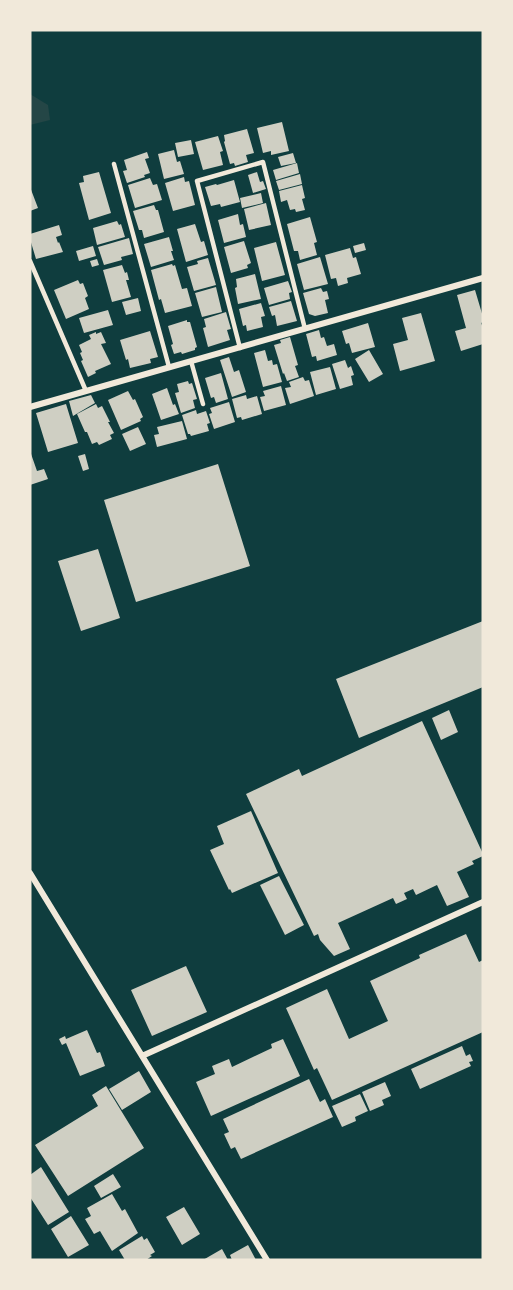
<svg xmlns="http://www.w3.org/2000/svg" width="513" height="1290" font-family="'Archivo Narrow',sans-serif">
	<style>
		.green { fill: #244646 }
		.building { fill: #cfcfc3 }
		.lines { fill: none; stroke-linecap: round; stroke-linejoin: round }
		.service { stroke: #f1e9da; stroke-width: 4.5 }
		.minor { stroke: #f1e9da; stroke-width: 6 }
	</style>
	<rect width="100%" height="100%" fill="#0f3d3e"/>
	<!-- green -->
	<path class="green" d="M 30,94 L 48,105 L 50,120 L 30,125 Z"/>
	<!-- building -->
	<path class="building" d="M 282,122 L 289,151 L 271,155 L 271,151 L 263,153 L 257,128 Z
		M 247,129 L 254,153 L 246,155 L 248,162 L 235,166 L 234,163 L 230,164 L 224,142 L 225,141 L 224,135 Z
		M 218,136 L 223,151 L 220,152 L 223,165 L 203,170 L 195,142 Z
		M 191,140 L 194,154 L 178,157 L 175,143 Z
		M 174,150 L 177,162 L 180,161 L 184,174 L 164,179 L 158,154 Z
		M 147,152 L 149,158 L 145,159 L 150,173 L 144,175 L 145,177 L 127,183 L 123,171 L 127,170 L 124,160 Z
		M 293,153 L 296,163 L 281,166 L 278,157 Z
		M 297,163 L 299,173 L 276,180 L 273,170 Z
		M 99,172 L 111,213 L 89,220 L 79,183 L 84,182 L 83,176 Z
		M 257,172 L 260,182 L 263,181 L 266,189 L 253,193 L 248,175 Z
		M 300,174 L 302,184 L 279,190 L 276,181 Z
		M 184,177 L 185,182 L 189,181 L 195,205 L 173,211 L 165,183 Z
		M 150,178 L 153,185 L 157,184 L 162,200 L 135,208 L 128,185 Z
		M 234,180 L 240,202 L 221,207 L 220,204 L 211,206 L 205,187 L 216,184 L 217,185 Z
		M 302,185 L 305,198 L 302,199 L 305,210 L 296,212 L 295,209 L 290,210 L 287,200 L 281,202 L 279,191 Z
		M 30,187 L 38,208 L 30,211 Z
		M 261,193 L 263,203 L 242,208 L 240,198 Z
		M 266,203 L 271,225 L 249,230 L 244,209 Z
		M 154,205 L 156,210 L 158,210 L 164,232 L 144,238 L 142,230 L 139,230 L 133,211 Z
		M 238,214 L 240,225 L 243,224 L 246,237 L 224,243 L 218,220 Z
		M 310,217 L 317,242 L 314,243 L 317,255 L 300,260 L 298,251 L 294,251 L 287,224 Z
		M 117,221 L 119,225 L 121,224 L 125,237 L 97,245 L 93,228 Z
		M 195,224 L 201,242 L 204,241 L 208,255 L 186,262 L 177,229 Z
		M 59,225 L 62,235 L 56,237 L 58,243 L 59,242 L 63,252 L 36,259 L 30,239 L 30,234 Z
		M 169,237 L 173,251 L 171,251 L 174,260 L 151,267 L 144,244 Z
		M 129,238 L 133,254 L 121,257 L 122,260 L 104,265 L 98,247 Z
		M 244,241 L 251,263 L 247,265 L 248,268 L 231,273 L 224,247 Z
		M 276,242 L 285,275 L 262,281 L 254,248 Z
		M 364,243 L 366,250 L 355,253 L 353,246 Z
		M 93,246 L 96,256 L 79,261 L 76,251 Z
		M 350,248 L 353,258 L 356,257 L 361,274 L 347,278 L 348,283 L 338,286 L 336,278 L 331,279 L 325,255 Z
		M 320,257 L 328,284 L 304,290 L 297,264 Z
		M 208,258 L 216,285 L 194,291 L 187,267 L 198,264 L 197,261 Z
		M 97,259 L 99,265 L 92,267 L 90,261 Z
		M 172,264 L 173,266 L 175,265 L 182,289 L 187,288 L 192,306 L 165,313 L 161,299 L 159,300 L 151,270 Z
		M 122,265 L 125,273 L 127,272 L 129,280 L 126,280 L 131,297 L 112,302 L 103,270 Z
		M 255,274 L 261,299 L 238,304 L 235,288 L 237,287 L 236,279 Z
		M 78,280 L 80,284 L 83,283 L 88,296 L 85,298 L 89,309 L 66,319 L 54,290 Z
		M 288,281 L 292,292 L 289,293 L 290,299 L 269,305 L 264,288 Z
		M 216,287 L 222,312 L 202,317 L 195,293 Z
		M 321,288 L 323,292 L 327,291 L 329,299 L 325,300 L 328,313 L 315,316 L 309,314 L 303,293 Z
		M 475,290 L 483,317 L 483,322 L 481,323 L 483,328 L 483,344 L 461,351 L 455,331 L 466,328 L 457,295 Z
		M 138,298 L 141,311 L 126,315 L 122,302 Z
		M 291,301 L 297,321 L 277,326 L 275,315 L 272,316 L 269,307 Z
		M 261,303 L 265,316 L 261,317 L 263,327 L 247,331 L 246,325 L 243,326 L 239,309 Z
		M 108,310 L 113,325 L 84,333 L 79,318 Z
		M 226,312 L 231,329 L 227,330 L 230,340 L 208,347 L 203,328 L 206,327 L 204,319 Z
		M 421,313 L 435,361 L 400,371 L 393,344 L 408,340 L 402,318 Z
		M 187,320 L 187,322 L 190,322 L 197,347 L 195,348 L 195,350 L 182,354 L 181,352 L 174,354 L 171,345 L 173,344 L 168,326 Z
		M 368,323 L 375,347 L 352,353 L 349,343 L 346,344 L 342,331 Z
		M 319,330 L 321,338 L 324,337 L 327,346 L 334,344 L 337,355 L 317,361 L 316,356 L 312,357 L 306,334 Z
		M 150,331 L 158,357 L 150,359 L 151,363 L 130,368 L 128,359 L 126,360 L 120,340 Z
		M 96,332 L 96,334 L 101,332 L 106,343 L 101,344 L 111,364 L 95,371 L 96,373 L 88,377 L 81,361 L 83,360 L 80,353 L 82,352 L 79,345 L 91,339 L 89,335 Z
		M 290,337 L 298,365 L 295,366 L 299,377 L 287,381 L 284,373 L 283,374 L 274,345 L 281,343 L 280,340 Z
		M 265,350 L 268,361 L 272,360 L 273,365 L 277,364 L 282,382 L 263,387 L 254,353 Z
		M 369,350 L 383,374 L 369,382 L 355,359 Z
		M 229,357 L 234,372 L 239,370 L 246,392 L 232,397 L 220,360 Z
		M 345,360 L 348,368 L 351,366 L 354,375 L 351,376 L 353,385 L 340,389 L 332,364 Z
		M 330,367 L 336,389 L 316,395 L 310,372 Z
		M 221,373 L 228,399 L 216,403 L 214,397 L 211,398 L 205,378 Z
		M 303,377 L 305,381 L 309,380 L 314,396 L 290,404 L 285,388 L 291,387 L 289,382 Z
		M 188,381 L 189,384 L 192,383 L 197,399 L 193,400 L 195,408 L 181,413 L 175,393 L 179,392 L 177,384 Z
		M 281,386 L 286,405 L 264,411 L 260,397 L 265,396 L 263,391 Z
		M 167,388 L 173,405 L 175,404 L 179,414 L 161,420 L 152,394 Z
		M 128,391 L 133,400 L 135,399 L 143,417 L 140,419 L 141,421 L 121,430 L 108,400 Z
		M 91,395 L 95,403 L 73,416 L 69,401 Z
		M 246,395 L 247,399 L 257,396 L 262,414 L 242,420 L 241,417 L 237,418 L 232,399 Z
		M 229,402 L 235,422 L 214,429 L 209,414 L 212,413 L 210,408 Z
		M 66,404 L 78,443 L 48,452 L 36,413 Z
		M 96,404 L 98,408 L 102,406 L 110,422 L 108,422 L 114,433 L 110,435 L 112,439 L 99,445 L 97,442 L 92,444 L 87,432 L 85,432 L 77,414 Z
		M 196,410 L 197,414 L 206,411 L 210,423 L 207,424 L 209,431 L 191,436 L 190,434 L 188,434 L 182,415 Z
		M 182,421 L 187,439 L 157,447 L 154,435 L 159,434 L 157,427 Z
		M 138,427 L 146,444 L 130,451 L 122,434 Z
		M 30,451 L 37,471 L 44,469 L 48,479 L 30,485 Z
		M 85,454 L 89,469 L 83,471 L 78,456 Z
		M 218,464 L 250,566 L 136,602 L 104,500 Z
		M 98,549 L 120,618 L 81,631 L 58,561 Z
		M 483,621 L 483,687 L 359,738 L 336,679 Z
		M 449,710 L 458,732 L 441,740 L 432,718 Z
		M 422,721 L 483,854 L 483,856 L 472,861 L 474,864 L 457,872 L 469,897 L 447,906 L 437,885 L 416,895 L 413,889 L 404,893 L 407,899 L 396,904 L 393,898 L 338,923 L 350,949 L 334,956 L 320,940 L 318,934 L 314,936 L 246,794 L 299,769 L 302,776 Z
		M 251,811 L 278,873 L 232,893 L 230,889 L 229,890 L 210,850 L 224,844 L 217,826 Z
		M 279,876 L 304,925 L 285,935 L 260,885 Z
		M 466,934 L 479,962 L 483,960 L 483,1032 L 332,1100 L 317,1068 L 314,1070 L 286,1008 L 327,989 L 349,1039 L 388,1021 L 370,981 L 420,958 L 419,955 Z
		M 186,966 L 207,1012 L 152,1036 L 131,990 Z
		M 87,1030 L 97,1053 L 100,1052 L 105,1066 L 80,1076 L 66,1043 L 62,1045 L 59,1039 L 65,1036 L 66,1039 Z
		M 283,1039 L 300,1076 L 211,1116 L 196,1082 L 215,1074 L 212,1066 L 229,1059 L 232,1067 L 272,1048 L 271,1044 Z
		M 462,1046 L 466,1056 L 470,1054 L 473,1061 L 469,1062 L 471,1066 L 420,1089 L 411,1069 Z
		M 139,1071 L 151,1092 L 122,1110 L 109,1089 Z
		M 309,1079 L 320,1102 L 325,1099 L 333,1117 L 241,1159 L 235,1147 L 231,1149 L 224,1134 L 229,1132 L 223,1119 Z
		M 385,1082 L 391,1096 L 382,1100 L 384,1105 L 370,1111 L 362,1092 Z
		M 106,1086 L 144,1148 L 68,1196 L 35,1145 L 98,1106 L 92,1095 Z
		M 360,1094 L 368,1111 L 355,1117 L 356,1121 L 342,1127 L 332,1106 Z
		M 41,1167 L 69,1212 L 48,1225 L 30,1197 L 30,1175 Z
		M 113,1174 L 121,1187 L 101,1198 L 94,1186 Z
		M 112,1194 L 122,1211 L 125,1209 L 138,1233 L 112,1251 L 100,1231 L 94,1234 L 85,1219 L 91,1216 L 87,1208 Z
		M 184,1207 L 200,1234 L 182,1245 L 166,1217 Z
		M 71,1216 L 89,1245 L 68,1257 L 51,1229 Z
		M 142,1236 L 144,1240 L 147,1238 L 155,1252 L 150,1255 L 152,1256 L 146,1260 L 125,1260 L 119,1250 Z
		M 248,1245 L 256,1260 L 232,1260 L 230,1255 Z
		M 222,1249 L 228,1260 L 203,1260 Z"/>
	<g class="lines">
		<!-- service -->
		<path class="service" d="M 114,164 L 169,367
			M 30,261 L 86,391
			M 240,348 L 197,181 L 263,162 L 305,329
			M 191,361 L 203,404"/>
		<!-- minor -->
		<path class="minor" d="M 30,407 L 483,278
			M 30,873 L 267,1260
			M 142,1056 L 483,902"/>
	</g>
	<!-- border -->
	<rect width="513" height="1290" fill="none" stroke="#f1e9da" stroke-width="63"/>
</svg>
